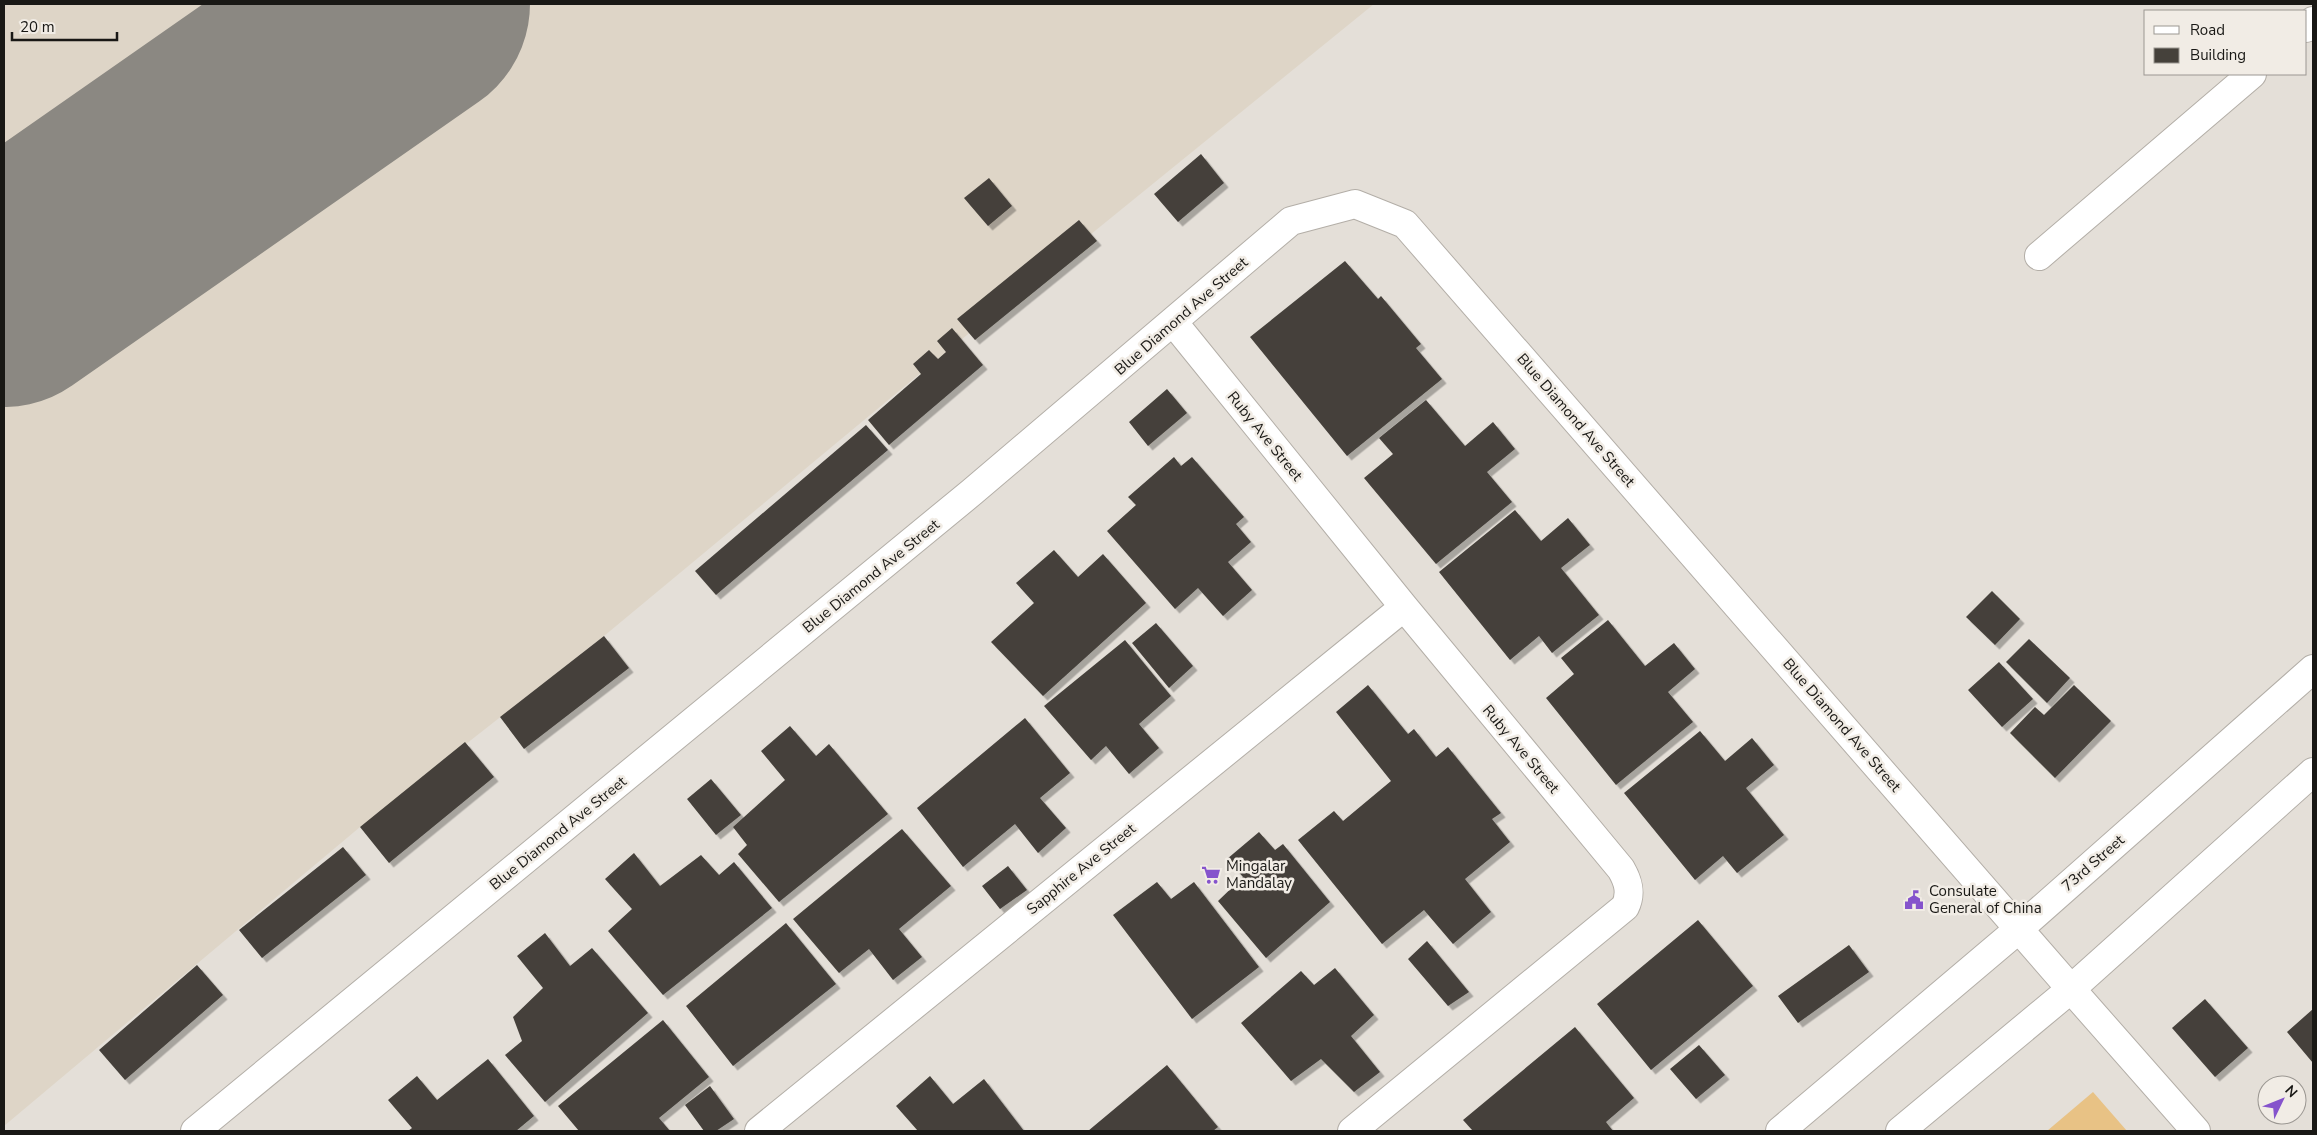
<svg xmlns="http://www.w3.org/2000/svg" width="2317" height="1135" font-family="'Nunito Sans',sans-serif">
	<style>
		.built { fill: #ded5c7 }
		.green { fill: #e8c285 }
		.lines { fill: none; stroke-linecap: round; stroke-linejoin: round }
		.runway { stroke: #8b8882; stroke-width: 238 }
		.building { fill: #45413b; filter: url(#shadow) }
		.minor-casing { stroke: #b3aea7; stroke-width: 30 }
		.major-casing { stroke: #b3aea7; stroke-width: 30 }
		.minor { stroke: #fff; stroke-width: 28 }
		.major { stroke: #fff; stroke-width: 28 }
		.labels { text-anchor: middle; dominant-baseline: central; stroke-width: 5; stroke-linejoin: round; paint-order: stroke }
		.street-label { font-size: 15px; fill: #191815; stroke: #f1ece5 }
		.poi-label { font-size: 15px; fill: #191815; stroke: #f1ece5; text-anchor: start }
	</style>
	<defs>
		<filter id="shadow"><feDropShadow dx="4.5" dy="4.5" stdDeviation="0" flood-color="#0004"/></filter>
	</defs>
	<rect width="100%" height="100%" fill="#e4dfd8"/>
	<!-- built -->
	<path class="built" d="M 4,4 L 1374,4 L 946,352 L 604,636 L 360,827 L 4,1126 Z"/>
	<!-- green -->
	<path class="green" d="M 2093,1092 L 2127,1131 L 2047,1131 Z"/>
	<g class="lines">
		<!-- runway -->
		<path class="runway" d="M 4,288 L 411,4"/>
	</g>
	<!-- building -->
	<path class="building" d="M 1201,154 L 1224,183 L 1178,222 L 1154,194 Z
		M 989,178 L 1012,206 L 988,226 L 964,198 Z
		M 1079,220 L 1097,241 L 975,340 L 957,319 Z
		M 1345,261 L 1378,299 L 1381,296 L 1421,344 L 1416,348 L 1442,379 L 1347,456 L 1250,337 Z
		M 952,328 L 983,365 L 889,445 L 868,420 L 921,374 L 913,364 L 929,350 L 938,359 L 946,352 L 937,341 Z
		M 1167,389 L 1187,413 L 1148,446 L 1129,422 Z
		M 1426,400 L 1465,446 L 1493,422 L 1515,449 L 1487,472 L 1512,502 L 1436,564 L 1364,478 L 1393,454 L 1379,438 Z
		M 866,425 L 888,450 L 716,595 L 695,571 Z
		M 1174,457 L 1181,466 L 1192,457 L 1244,517 L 1236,524 L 1251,542 L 1228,562 L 1252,590 L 1223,616 L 1198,588 L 1175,609 L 1107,531 L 1136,505 L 1128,497 Z
		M 1515,510 L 1541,541 L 1568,518 L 1590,545 L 1561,568 L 1599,615 L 1552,653 L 1539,636 L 1510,660 L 1439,572 Z
		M 1054,550 L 1078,577 L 1103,554 L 1146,603 L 1043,696 L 991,642 L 1034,603 L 1016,583 Z
		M 1992,591 L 2020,619 L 1995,645 L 1966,617 Z
		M 1608,620 L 1645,666 L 1674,643 L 1695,669 L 1668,692 L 1693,722 L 1616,785 L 1546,698 L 1574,674 L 1561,658 Z
		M 1156,623 L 1193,666 L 1169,688 L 1132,643 Z
		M 604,636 L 629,668 L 524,749 L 500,717 Z
		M 2029,639 L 2070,678 L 2047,703 L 2006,662 Z
		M 1125,640 L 1171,696 L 1139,724 L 1159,748 L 1129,774 L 1106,746 L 1091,760 L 1044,706 Z
		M 1999,662 L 2033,699 L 2002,727 L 1968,690 Z
		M 1368,685 L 1408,734 L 1414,729 L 1436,757 L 1448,747 L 1501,813 L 1492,819 L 1510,842 L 1465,879 L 1491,912 L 1453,944 L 1424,910 L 1382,944 L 1298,840 L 1334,811 L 1343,821 L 1391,781 L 1336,712 Z
		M 2074,685 L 2111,721 L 2055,778 L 2010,733 L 2035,707 L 2044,715 Z
		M 1025,718 L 1070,773 L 1040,798 L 1066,828 L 1038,853 L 1015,824 L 963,867 L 917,808 Z
		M 790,726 L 816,756 L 829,744 L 888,814 L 779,902 L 738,854 L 747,845 L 733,827 L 785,780 L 761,751 Z
		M 1700,731 L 1725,761 L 1752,738 L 1774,765 L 1746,788 L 1784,835 L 1737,873 L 1723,856 L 1695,880 L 1624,793 Z
		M 465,742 L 494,777 L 389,863 L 360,827 Z
		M 711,779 L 741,815 L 716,835 L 687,799 Z
		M 902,829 L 951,886 L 899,929 L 922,957 L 893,980 L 869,949 L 839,973 L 793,919 Z
		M 1259,832 L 1275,850 L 1283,844 L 1330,902 L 1266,958 L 1218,901 L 1243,877 L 1227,859 Z
		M 343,847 L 366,875 L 262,958 L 239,930 Z
		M 634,853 L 660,886 L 701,855 L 719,875 L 734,862 L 772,908 L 663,995 L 608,931 L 632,909 L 605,879 Z
		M 1008,866 L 1027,890 L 1000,909 L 982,886 Z
		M 1157,882 L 1171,899 L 1194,882 L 1259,967 L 1192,1019 L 1113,915 Z
		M 1698,920 L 1753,986 L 1651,1070 L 1597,1004 Z
		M 786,923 L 836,984 L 733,1066 L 686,1006 Z
		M 545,933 L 570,966 L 592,948 L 648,1013 L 545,1102 L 505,1055 L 522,1041 L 513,1017 L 543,988 L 517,956 Z
		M 1427,941 L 1469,992 L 1448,1006 L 1408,959 Z
		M 1849,945 L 1869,972 L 1798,1023 L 1778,996 Z
		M 197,965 L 223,995 L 125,1080 L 99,1050 Z
		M 1335,968 L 1374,1015 L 1351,1036 L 1380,1072 L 1354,1092 L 1321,1059 L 1291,1081 L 1241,1023 L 1301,971 L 1314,985 Z
		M 2205,999 L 2248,1048 L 2215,1077 L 2172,1028 Z
		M 2313,1009 L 2313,1063 L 2287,1032 Z
		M 663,1020 L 709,1077 L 659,1118 L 670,1131 L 579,1131 L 558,1106 Z
		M 1575,1027 L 1634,1098 L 1606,1122 L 1613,1131 L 1473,1131 L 1463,1120 Z
		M 1699,1045 L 1725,1075 L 1696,1099 L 1670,1069 Z
		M 488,1059 L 534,1116 L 516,1131 L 408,1131 L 412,1128 L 388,1100 L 417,1076 L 437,1100 Z
		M 1167,1065 L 1218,1127 L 1213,1131 L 1088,1131 Z
		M 930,1076 L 953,1104 L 984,1079 L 1024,1131 L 918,1131 L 896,1106 Z
		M 710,1086 L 734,1119 L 716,1131 L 704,1131 L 685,1105 Z"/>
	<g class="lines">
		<!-- minor casing -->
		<g class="minor-casing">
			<path id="minor" d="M 2306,28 L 2313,21
				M 2039,256 L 2252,74
				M 1174,323 L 1404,607 L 1621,869 C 1628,881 1632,893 1625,907 L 1352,1131
				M 195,1131 L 972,492 L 1291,221 L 1355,204 L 1405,224 L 2071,989
				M 759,1131 L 1404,607"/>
		</g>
		<!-- major casing -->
		<g class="major-casing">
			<path id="major" d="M 2071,989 L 2196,1131
				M 1780,1131 L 2020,928 L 2313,669
				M 1900,1131 L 2071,989 L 2313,772"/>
		</g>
		<!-- minor -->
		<use href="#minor" class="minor"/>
		<!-- major -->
		<use href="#major" class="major"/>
	</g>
	<!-- icons -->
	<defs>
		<g id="supermarket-bare" transform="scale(1.5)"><path d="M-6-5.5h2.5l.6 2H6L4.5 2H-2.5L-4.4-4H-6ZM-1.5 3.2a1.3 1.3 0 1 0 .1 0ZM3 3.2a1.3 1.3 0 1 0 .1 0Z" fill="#8553cc" stroke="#f1ece5" stroke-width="2.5" paint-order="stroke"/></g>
		<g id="civic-bare" transform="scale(1.5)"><path d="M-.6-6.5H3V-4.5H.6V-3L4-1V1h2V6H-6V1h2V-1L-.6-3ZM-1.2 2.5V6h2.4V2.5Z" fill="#8553cc" stroke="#f1ece5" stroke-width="2.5" paint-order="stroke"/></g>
	</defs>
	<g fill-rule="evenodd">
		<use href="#supermarket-bare" x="1211" y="875"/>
		<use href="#civic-bare" x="1914" y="900"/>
	</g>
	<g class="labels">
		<!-- street labels -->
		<g class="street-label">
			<text transform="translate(1181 316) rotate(-41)">Blue Diamond Ave Street</text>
			<text transform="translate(1576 420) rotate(49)">Blue Diamond Ave Street</text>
			<text transform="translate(1265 436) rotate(51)">Ruby Ave Street</text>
			<text transform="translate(871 576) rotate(-39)">Blue Diamond Ave Street</text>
			<text transform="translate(1842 725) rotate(49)">Blue Diamond Ave Street</text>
			<text transform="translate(1521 749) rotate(50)">Ruby Ave Street</text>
			<text transform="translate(558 833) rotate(-39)">Blue Diamond Ave Street</text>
			<text transform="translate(2093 863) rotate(-41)">73rd Street</text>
			<text transform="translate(1081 869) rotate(-39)">Sapphire Ave Street</text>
		</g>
		<!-- poi labels -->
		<g class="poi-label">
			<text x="1226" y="866">Mingalar<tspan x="1226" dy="17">Mandalay</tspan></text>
			<text x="1929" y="891">Consulate<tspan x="1929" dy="17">General of China</tspan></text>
		</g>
	</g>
	<!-- border -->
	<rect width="2317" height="1135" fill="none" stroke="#191815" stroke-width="10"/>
	<!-- legend -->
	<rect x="2144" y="10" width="162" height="65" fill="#f1ece5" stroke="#9b9792"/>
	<rect x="2154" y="26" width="25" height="8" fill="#ffffff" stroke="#9b9792"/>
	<text x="2190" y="35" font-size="15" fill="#191815">Road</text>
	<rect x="2154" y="48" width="25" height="15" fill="#45413b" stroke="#9b9792"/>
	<text x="2190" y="60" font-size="15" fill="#191815">Building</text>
	<!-- north arrow -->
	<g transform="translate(2282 1100) rotate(47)"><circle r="24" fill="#f1ece5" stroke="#9b9792"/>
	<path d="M0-4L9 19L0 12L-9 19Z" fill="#8553cc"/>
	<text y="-8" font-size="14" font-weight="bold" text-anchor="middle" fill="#191815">N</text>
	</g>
	<!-- scale -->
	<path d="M12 32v8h105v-8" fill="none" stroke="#191815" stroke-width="2.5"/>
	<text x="20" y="32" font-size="15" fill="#191815" stroke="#f1ece5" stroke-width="4" paint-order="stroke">20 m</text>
</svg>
